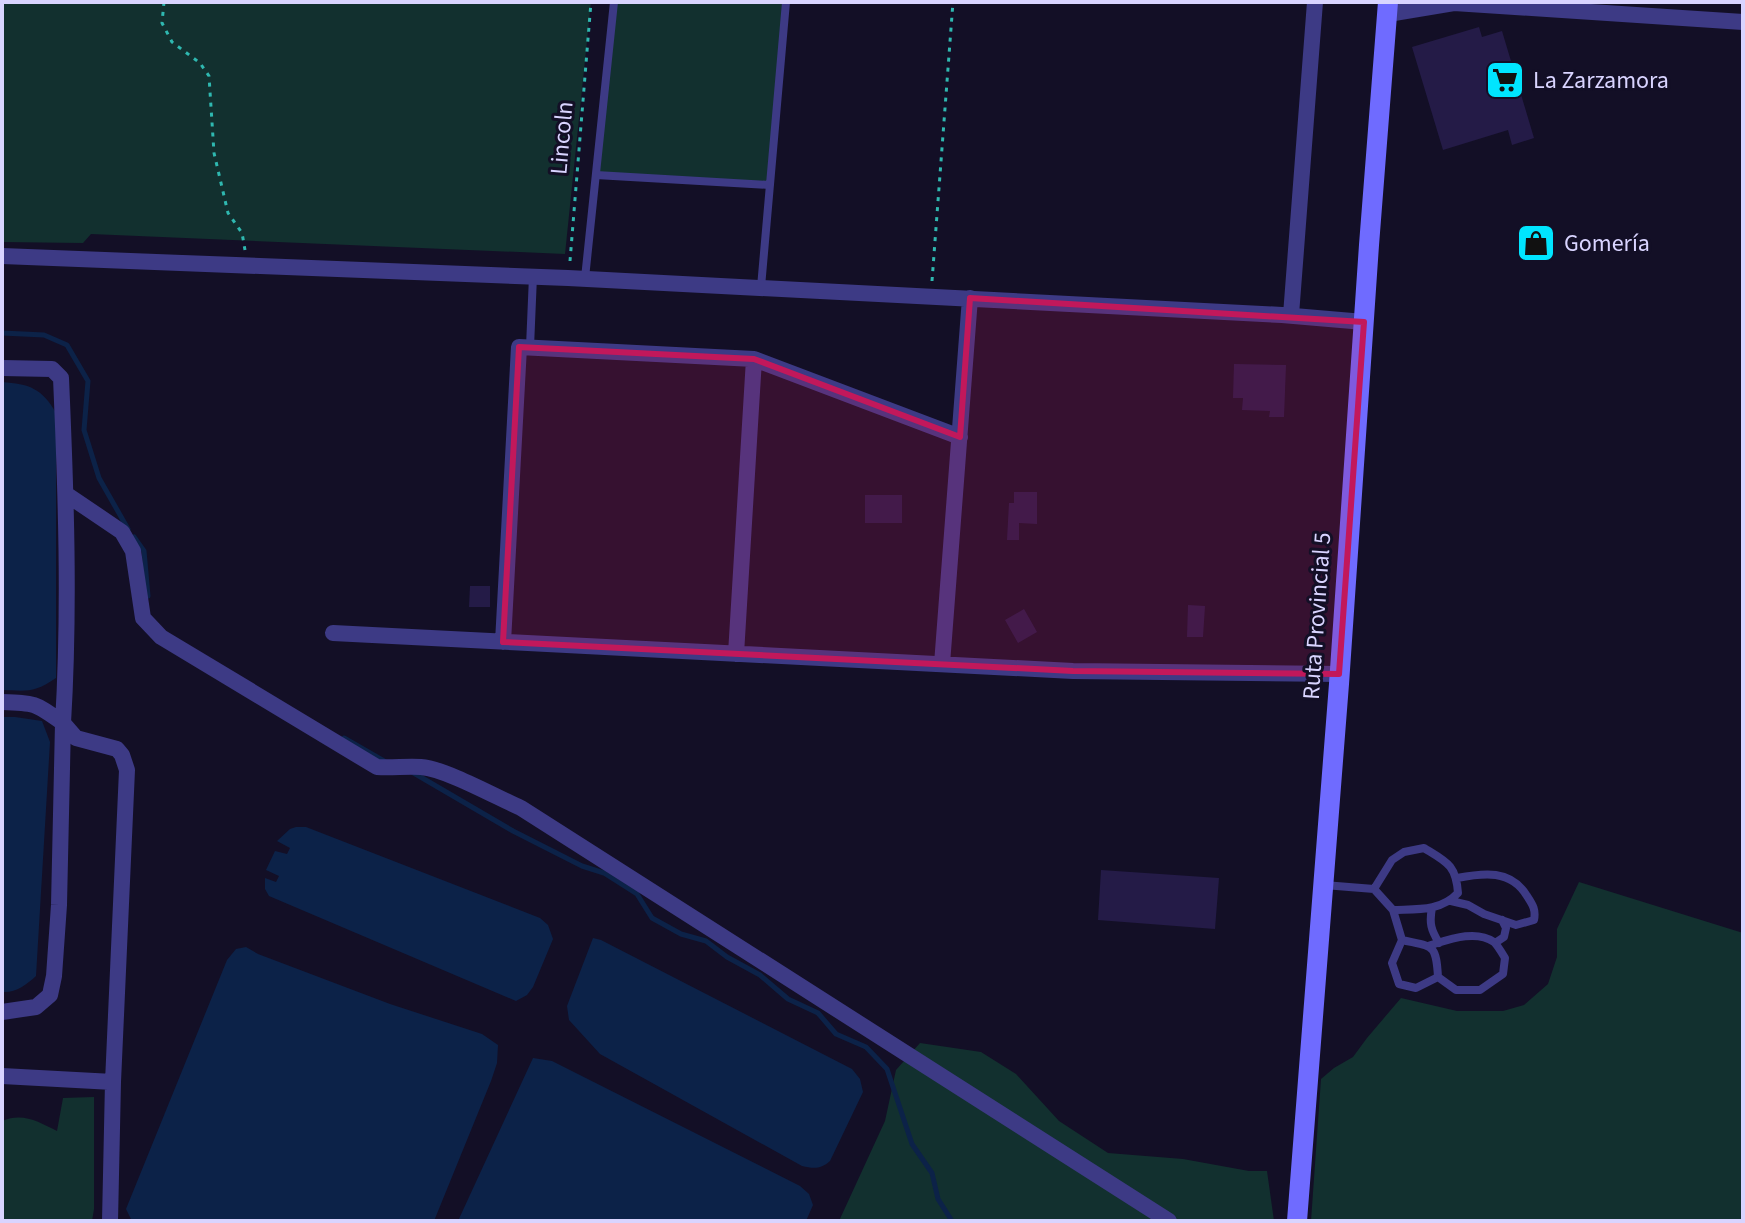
<svg xmlns="http://www.w3.org/2000/svg" width="1745" height="1223" font-family="'Source Sans 3',sans-serif">
	<style>
		.green { fill: #12302f }
		.water { fill: #0c2248 }
		.lines { fill: none; stroke-linecap: round; stroke-linejoin: round }
		.stream { stroke: #0c2248; stroke-width: 5 }
		.building { fill: #241b47 }
		.path { stroke: #2fb8b0; stroke-width: 3; stroke-dasharray: 4 6; stroke-linecap: butt }
		.service { stroke: #3d3a85; stroke-width: 8 }
		.minor { stroke: #3d3a85; stroke-width: 16 }
		.secondary { stroke: #6f6bff; stroke-width: 20 }
		.marked { fill: #c2185b; fill-opacity: 0.2; stroke: #c2185b; stroke-width: 6; stroke-linejoin: round }
		.labels { text-anchor: middle; dominant-baseline: central; stroke-width: 6; stroke-linejoin: round; paint-order: stroke }
		.poi-label { font-size: 24px; fill: #d9d4ff; stroke: #130f26; text-anchor: start }
		.street-label { font-size: 24px; fill: #d9d4ff; stroke: #130f26 }
	</style>
	<rect width="100%" height="100%" fill="#130f26"/>
	<!-- green -->
	<path class="green" d="M 2,2 L 591,2 L 565,254 L 91,234 L 83,243 L 2,242 Z
		M 614,2 L 786,2 L 770,185 L 596,175 Z
		M 1579,882 L 1743,933 L 1743,1221 L 1311,1221 L 1321,1079 L 1334,1068 L 1353,1057 L 1367,1038 L 1401,998 L 1457,1011 L 1503,1011 L 1524,1005 L 1548,984 L 1557,957 L 1557,929 Z
		M 920,1043 L 981,1052 L 1016,1074 L 1059,1121 L 1108,1153 L 1183,1159 L 1249,1171 L 1267,1171 L 1274,1221 L 839,1221 L 885,1121 L 896,1070 Z
		M 94,1097 L 94,1209 L 92,1221 L 2,1221 L 2,1121 C 23,1112 39,1122 57,1131 L 63,1098 Z"/>
	<!-- water -->
	<path class="water" d="M 2,382 C 29,384 42,388 56,413 L 56,678 C 34,693 27,691 2,690 Z
		M 2,717 L 15,717 L 42,721 L 50,742 L 36,976 C 26,985 16,993 2,992 Z
		M 296,827 L 306,827 L 540,918 L 548,925 L 553,939 L 533,987 L 527,995 L 516,1001 L 269,896 L 265,889 L 265,878 L 276,882 L 279,876 L 266,870 L 275,851 L 287,854 L 290,848 L 277,841 L 290,829 Z
		M 593,938 L 601,940 L 852,1069 L 860,1079 L 863,1092 L 830,1161 C 821,1169 814,1169 802,1166 L 600,1054 L 569,1020 L 567,1006 Z
		M 246,947 L 258,954 L 390,1004 L 482,1034 L 498,1045 L 497,1063 L 491,1081 L 434,1221 L 132,1221 L 126,1209 L 227,960 L 236,949 Z
		M 533,1058 L 552,1061 L 800,1186 L 809,1194 L 813,1205 L 806,1221 L 458,1221 Z"/>
	<g class="lines">
		<!-- stream -->
		<path class="stream" d="M 2,333 L 44,335 L 67,345 L 88,381 L 84,430 L 99,478 L 128,529
			M 134,537 L 144,551 L 148,596
			M 344,738 L 384,761
			M 412,772 L 513,831 L 582,866 L 604,873 L 637,894 L 652,918 L 681,934 L 706,941 L 727,957 L 760,975 L 788,999 L 818,1013 L 836,1034 L 866,1047 L 887,1069 L 912,1144 L 932,1173 L 938,1199 L 952,1221"/>
	</g>
	<!-- building -->
	<path class="building" d="M 1479,27 L 1482,37 L 1502,31 L 1534,138 L 1512,145 L 1508,130 L 1443,150 L 1412,47 Z
		M 1234,364 L 1286,365 L 1284,417 L 1269,417 L 1270,411 L 1242,410 L 1243,398 L 1233,398 Z
		M 1014,492 L 1037,492 L 1037,524 L 1019,523 L 1019,540 L 1007,540 L 1009,503 L 1014,503 Z
		M 865,495 L 902,495 L 902,523 L 865,523 Z
		M 470,586 L 490,586 L 490,607 L 469,607 Z
		M 1188,605 L 1205,606 L 1203,637 L 1187,637 Z
		M 1024,609 L 1037,632 L 1018,643 L 1005,620 Z
		M 1101,870 L 1219,878 L 1215,929 L 1098,920 Z"/>
	<g class="lines">
		<!-- path -->
		<path class="path" d="M 164,2 L 162,23 L 172,42 L 200,63 L 209,76 L 214,153 L 228,213 L 242,233 L 245,250
			M 570,261 L 591,2
			M 932,281 L 953,2"/>
		<!-- service -->
		<path class="service" d="M 596,175 L 770,185
			M 585,278 L 614,2
			M 761,287 L 786,2
			M 530,347 L 533,276
			M 1324,885 L 1374,889 L 1393,910 L 1402,940 L 1392,963 L 1399,984 L 1416,988 L 1438,977 C 1436,943 1433,947 1402,940
			M 1374,889 L 1392,860 L 1404,852 L 1424,848 C 1447,862 1456,865 1458,893 C 1440,912 1416,909 1393,910
			M 1451,901 L 1468,905 L 1484,914 L 1516,925 L 1534,920 C 1536,910 1533,905 1527,896 C 1511,869 1483,873 1457,878
			M 1432,908 C 1429,923 1431,930 1439,943
			M 1495,943 L 1504,937 L 1506,928 L 1502,920
			M 1428,946 C 1448,940 1475,929 1494,942 C 1498,946 1502,953 1505,958 L 1503,974 L 1480,990 L 1456,990 L 1438,977"/>
		<!-- minor -->
		<path class="minor" d="M 1388,14 L 1454,3 L 1743,22
			M 2,256 L 568,278 L 1282,315 L 1364,322
			M 1291,315 L 1315,2
			M 2,368 L 52,369 L 61,378 C 66,492 70,608 63,723 L 76,738 L 117,749 L 122,755 L 127,770 L 113,1082 L 110,1221
			M 66,494 L 122,532 L 133,551 L 143,618 L 161,637 L 377,767 C 392,768 407,766 421,767 C 446,769 496,797 521,808 L 1169,1221
			M 333,633 L 1073,671 L 1339,674
			M 503,642 L 519,347 L 754,359 L 960,437
			M 736,654 L 754,359
			M 942,664 L 970,298
			M 2,702 C 36,703 35,703 63,723 L 59,905 L 54,976 L 50,995 L 36,1007 L 2,1012
			M 2,1076 L 113,1082"/>
		<!-- secondary -->
		<path class="secondary" d="M 1297,1221 L 1339,684 L 1369,245 L 1388,2"/>
	</g>
	<!-- marked area -->
	<path class="marked" d="M 970,298 L 1364,322 L 1339,674 L 1073,671 L 503,642 L 519,347 L 754,359 L 960,437 Z"/>
	<!-- icons -->
	<defs>
		<g id="supermarket-square" transform="scale(2)"><rect x="-9" y="-9" width="18" height="18" rx="4" fill="#00e5ff" stroke="#130f26"/><path d="M-6-5.5h2.5l.6 2H6L4.5 2H-2.5L-4.4-4H-6ZM-1.5 3.2a1.3 1.3 0 1 0 .1 0ZM3 3.2a1.3 1.3 0 1 0 .1 0Z" fill="#111"/></g>
		<g id="shop-square" transform="scale(2)"><rect x="-9" y="-9" width="18" height="18" rx="4" fill="#00e5ff" stroke="#130f26"/><path d="M-5-2.5h2.3a2.7 3.5 0 0 1 5.4 0H5L5.5 6h-11ZM-1.5-2.5h3a1.5 2.3 0 0 0-3 0Z" fill="#111"/></g>
	</defs>
	<g fill-rule="evenodd">
		<use href="#supermarket-square" x="1505" y="80"/>
		<use href="#shop-square" x="1536" y="243"/>
	</g>
	<g class="labels">
		<!-- poi labels -->
		<g class="poi-label">
			<text x="1533" y="80">La Zarzamora</text>
			<text x="1564" y="243">Gomería</text>
		</g>
		<!-- street labels -->
		<g class="street-label">
			<text transform="translate(562 138) rotate(-85)">Lincoln</text>
			<text transform="translate(1317 616) rotate(-86)">Ruta Provincial 5</text>
		</g>
	</g>
	<!-- border -->
	<rect width="1745" height="1223" fill="none" stroke="#d9d4ff" stroke-width="8"/>
</svg>
